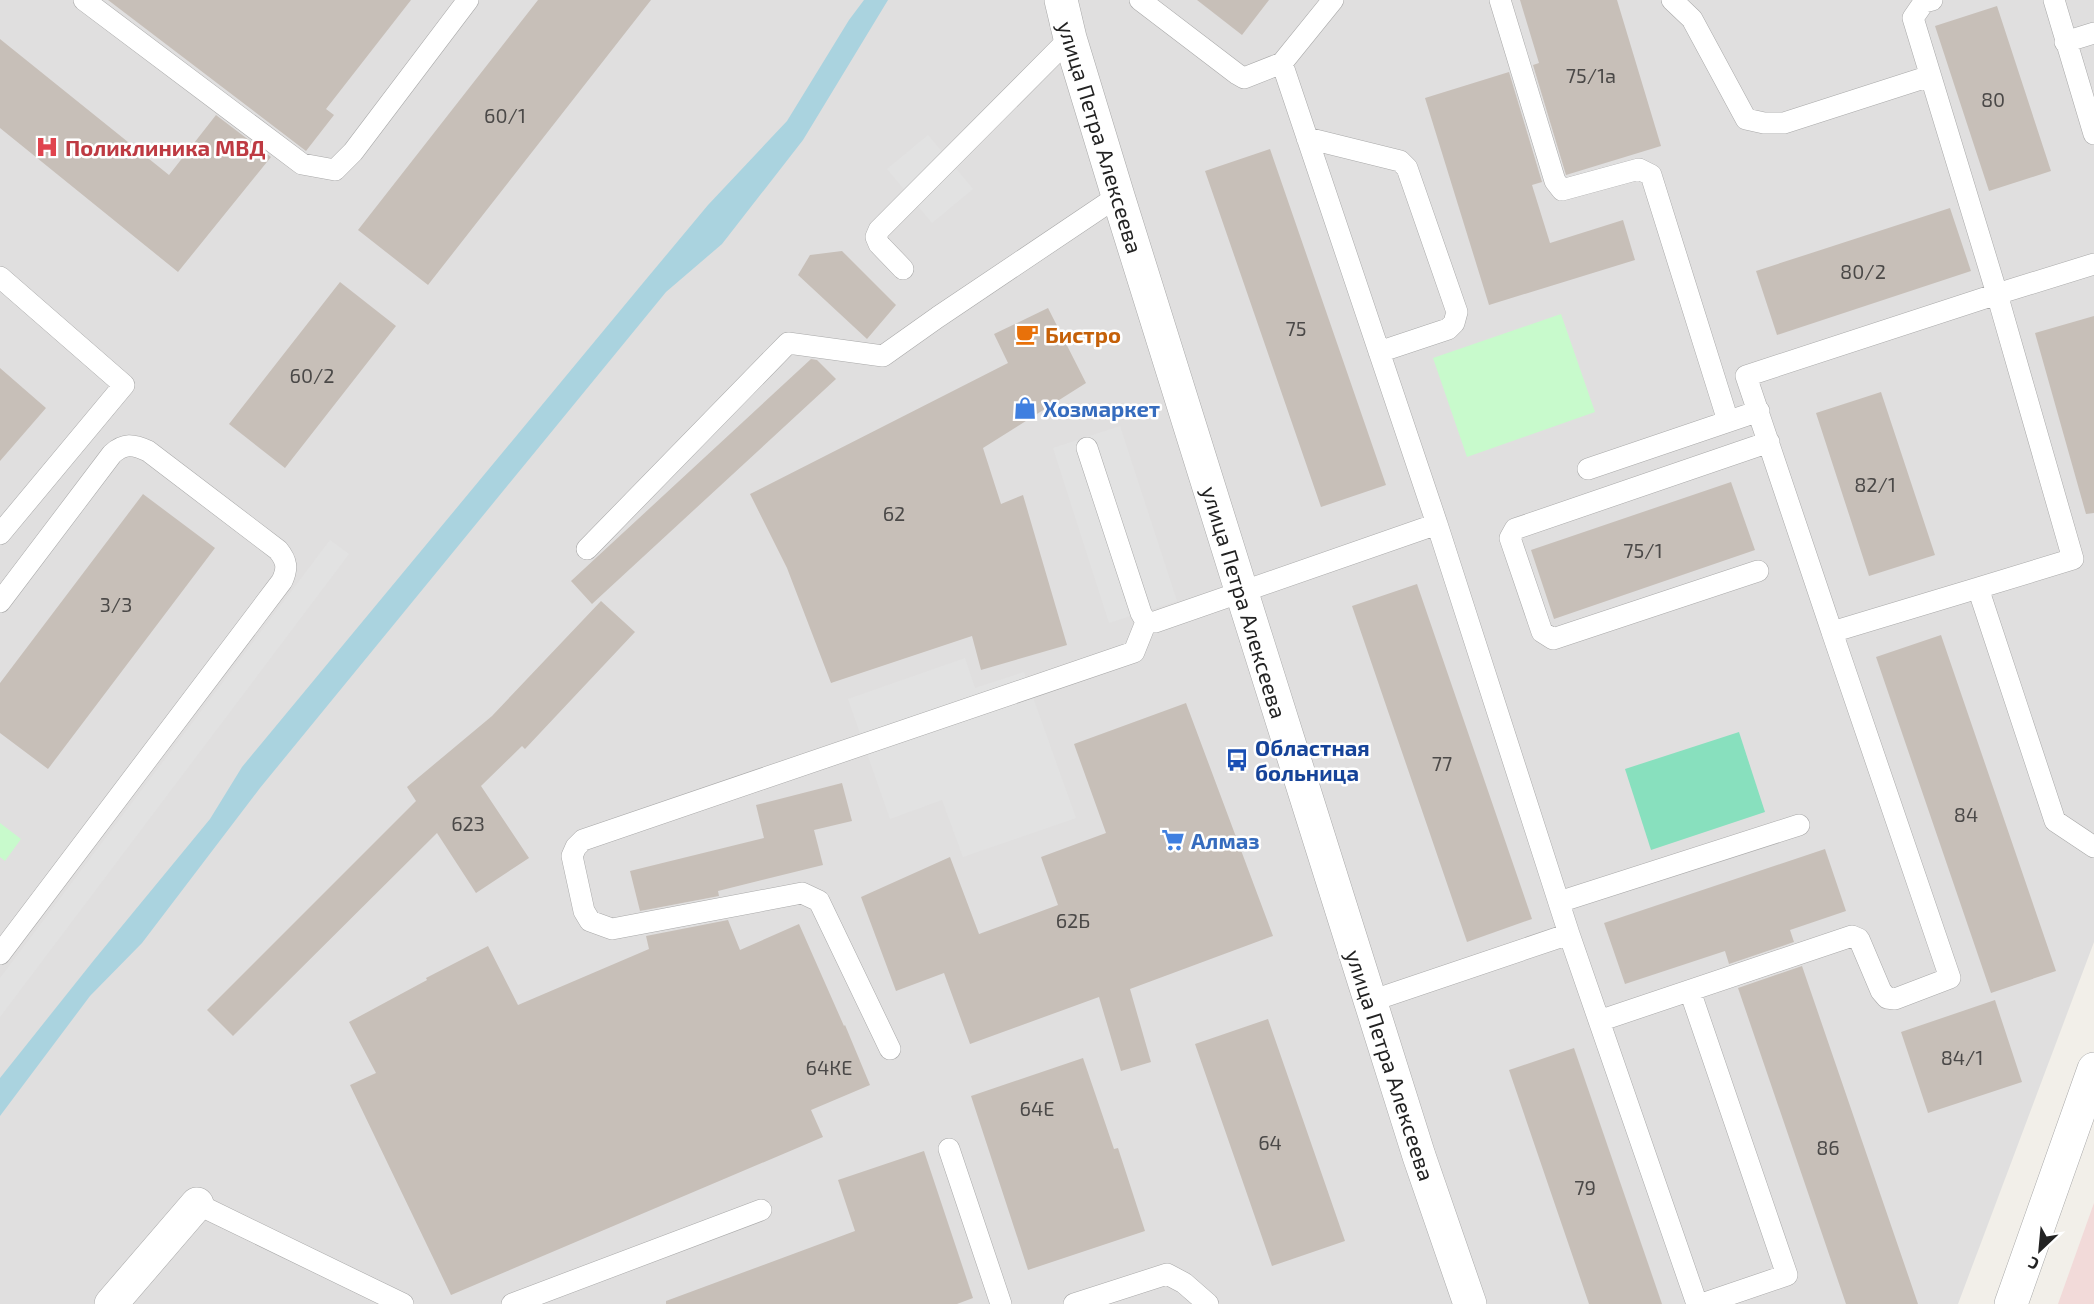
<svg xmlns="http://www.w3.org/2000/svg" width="2094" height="1304" font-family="'Exo 2',sans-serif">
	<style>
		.residential { fill: #e0dfdf }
		.commercial { fill: #f2dad9 }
		.park { fill: #c8facc }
		.pitch { fill: #88e0be }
		.parking { fill: #e2e2e2 }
		.water { fill: #aad3df }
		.building { fill: #c7bfb8 }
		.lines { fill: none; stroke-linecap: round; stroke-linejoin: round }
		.service-casing { stroke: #a9a9a9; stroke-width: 22 }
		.minor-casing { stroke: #a9a9a9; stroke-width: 34 }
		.tertiary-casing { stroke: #a9a9a9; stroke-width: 34 }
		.service { stroke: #fff; stroke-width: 21 }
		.minor { stroke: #fff; stroke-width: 33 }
		.tertiary { stroke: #fff; stroke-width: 33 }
		.labels { text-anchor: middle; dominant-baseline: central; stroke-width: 5; stroke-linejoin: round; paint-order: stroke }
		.number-label { font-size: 20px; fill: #4b4948 }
		.street-label { font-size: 22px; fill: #222; stroke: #fff }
		.health-label { font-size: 22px; font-weight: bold; fill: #be3a42; stroke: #fff; text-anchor: start }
		.food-label { font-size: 22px; font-weight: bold; fill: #c56008; stroke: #fff; text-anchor: start }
		.shop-label { font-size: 22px; font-weight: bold; fill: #366cbe; stroke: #fff; text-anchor: start }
		.transit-label { font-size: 22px; font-weight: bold; fill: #164399; stroke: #fff; text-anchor: start }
	</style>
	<rect width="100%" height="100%" fill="#f2efe9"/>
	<!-- residential -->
	<path class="residential" d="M 0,0 L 2094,0 L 2094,942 L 1958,1304 L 0,1304 Z"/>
	<!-- commercial -->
	<path class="commercial" d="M 2094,1203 L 2094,1304 L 2058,1304 Z"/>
	<!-- park -->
	<path class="park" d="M 1561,314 L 1595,412 L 1467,457 L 1433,358 Z
		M 0,823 L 21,839 L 5,861 L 0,857 Z"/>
	<!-- pitch -->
	<path class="pitch" d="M 1739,732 L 1765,812 L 1651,850 L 1625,769 Z"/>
	<!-- parking -->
	<path class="parking" d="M 928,135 L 973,189 L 932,223 L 887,169 Z
		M 1120,426 L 1177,601 L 1109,623 L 1053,448 Z
		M 330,540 L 349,554 L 0,1017 L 0,978 Z
		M 965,658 L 975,688 L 1024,672 L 1076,818 L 963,857 L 942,800 L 890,819 L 848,699 Z"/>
	<!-- water -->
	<path class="water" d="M 864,0 L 888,0 L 803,140 L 722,244 L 666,292 L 260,788 L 142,943 L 90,996 L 0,1116 L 0,1078 L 94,960 L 210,819 L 242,767 L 638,289 L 708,205 L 787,121 L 849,20 Z"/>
	<!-- building -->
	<path class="building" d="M 108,0 L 411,0 L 326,109 L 334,115 L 306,151 Z
		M 538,0 L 651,0 L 428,285 L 358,230 Z
		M 1197,0 L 1269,0 L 1242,35 Z
		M 1520,0 L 1617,0 L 1661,146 L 1566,175 L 1533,65 L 1539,63 Z
		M 1997,6 L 2051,171 L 1989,191 L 1935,26 Z
		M 0,39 L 169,175 L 216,115 L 271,157 L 178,272 L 0,128 Z
		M 1509,72 L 1542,182 L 1532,185 L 1550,243 L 1623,220 L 1635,260 L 1489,305 L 1425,98 Z
		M 1270,149 L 1386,485 L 1321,507 L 1205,171 Z
		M 1950,208 L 1971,271 L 1777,335 L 1756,271 Z
		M 842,251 L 896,305 L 867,339 L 798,275 L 810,255 Z
		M 340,282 L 396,326 L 285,468 L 229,424 Z
		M 1048,308 L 1086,383 L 983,448 L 1001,504 L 1023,495 L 1067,645 L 981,670 L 972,636 L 831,683 L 787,568 L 750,494 L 1008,363 L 994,334 Z
		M 2094,316 L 2094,513 L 2086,514 L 2035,333 Z
		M 811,359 L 817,360 L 836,379 L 592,604 L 571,581 Z
		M 0,368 L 46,408 L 0,461 Z
		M 1881,392 L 1935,555 L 1869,576 L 1816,413 Z
		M 1731,482 L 1755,550 L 1554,619 L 1531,550 Z
		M 143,494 L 215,548 L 48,769 L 0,733 L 0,683 Z
		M 1417,584 L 1532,919 L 1467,942 L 1352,606 Z
		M 601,601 L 635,632 L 525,749 L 522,746 L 481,786 L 529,858 L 476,893 L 437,833 L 233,1036 L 207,1010 L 416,801 L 407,787 L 492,716 Z
		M 1941,635 L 2056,971 L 1991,993 L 1876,657 Z
		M 1186,703 L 1273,936 L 1130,989 L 1151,1062 L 1121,1071 L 1099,997 L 970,1044 L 944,973 L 896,991 L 861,897 L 950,857 L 979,934 L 1058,905 L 1041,857 L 1106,833 L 1074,744 Z
		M 842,783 L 852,821 L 814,830 L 823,865 L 718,891 L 719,896 L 640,911 L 630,871 L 764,838 L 756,805 Z
		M 1825,849 L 1846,911 L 1790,930 L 1794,942 L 1729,964 L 1725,951 L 1625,984 L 1604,923 Z
		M 728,920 L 740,950 L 799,924 L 844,1026 L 845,1025 L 870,1085 L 811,1110 L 823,1137 L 451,1295 L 350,1085 L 376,1073 L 349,1022 L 427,980 L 426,978 L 488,946 L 518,1005 L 649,949 L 646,936 Z
		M 1802,966 L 1918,1304 L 1846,1304 L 1738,988 Z
		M 1995,1000 L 2022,1082 L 1928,1113 L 1901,1032 Z
		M 1268,1019 L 1345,1241 L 1272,1266 L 1195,1044 Z
		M 1574,1048 L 1662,1304 L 1589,1304 L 1509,1070 Z
		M 1083,1058 L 1114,1149 L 1118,1148 L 1145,1231 L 1028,1270 L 971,1096 Z
		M 924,1151 L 973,1298 L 957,1304 L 666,1304 L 666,1301 L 855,1231 L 838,1180 Z"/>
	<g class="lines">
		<!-- service casing -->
		<g class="service-casing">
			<path id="service" d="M 84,0 L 302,164 L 335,170 L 353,152 L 468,0
				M 1140,0 L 1237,74 L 1244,78 L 1282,63 L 1333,0
				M 1500,0 L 1555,181 L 1562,190 L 1639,169 L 1651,175 L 1728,421
				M 1672,0 L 1692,19 L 1746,119 L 1764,123 L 1784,123 L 1930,76
				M 1932,0 L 1924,2 L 1913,18 L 1997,294 L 2094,264
				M 2054,0 L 2094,134
				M 2065,42 L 2094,33
				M 1307,138 L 1400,161 L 1407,168 L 1457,312 L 1454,323 L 1448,329 L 1379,352
				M 903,269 L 879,244 L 876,237 L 879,230 L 1070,38
				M 0,277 L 124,385 L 0,534
				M 1588,469 L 1759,411
				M 1437,524 L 1569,934 L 1697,1304
				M 587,549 L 788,343 L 883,356 L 938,317 L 1118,196
				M 1758,571 L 1553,639 L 1542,632 L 1510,538 L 1515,529 L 1769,442
				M 1978,588 L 1832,632 L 1746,376 L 1997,294 L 2073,559 L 1978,588 L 2055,821 L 2094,847
				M 0,602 L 112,454 C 124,443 133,444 148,451 L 278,550 C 287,561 288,568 282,581 L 0,954
				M 1146,622 L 1155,622 L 1437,524 L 1282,63
				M 1559,902 L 1799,825
				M 1690,991 L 1787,1275 L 1702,1304
				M 1371,1001 L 1569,934
				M 1599,1021 L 1852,936 L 1859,939 L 1881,991 L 1887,998 L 1895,999 L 1950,978 L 1832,632
				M 890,1049 L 819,901 L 802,893 L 612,929 L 590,921 L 584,911 L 572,856 L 576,847 L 583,840 L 1134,652 L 1146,622 L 1141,613 L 1087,448
				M 949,1149 L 1001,1304
				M 197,1204 L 403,1304
				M 512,1304 L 761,1210
				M 1074,1304 L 1167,1274 L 1184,1283 L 1208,1304"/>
		</g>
		<!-- minor casing -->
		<g class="minor-casing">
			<path id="minor" d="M 111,1304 L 197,1204"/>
		</g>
		<!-- tertiary casing -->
		<g class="tertiary-casing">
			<path id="tertiary" d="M 1061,0 L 1070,38 L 1118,196 L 1242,593 L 1419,1156 L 1470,1304
				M 2011,1304 L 2094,1069"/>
		</g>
		<!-- service -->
		<use href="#service" class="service"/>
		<!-- minor -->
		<use href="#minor" class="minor"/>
		<!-- tertiary -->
		<use href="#tertiary" class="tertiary"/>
	</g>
	<!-- icons -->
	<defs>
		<g id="hospital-bare" transform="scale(1.8)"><path d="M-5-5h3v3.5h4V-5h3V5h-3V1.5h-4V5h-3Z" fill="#e0444e" stroke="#fff" stroke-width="2.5" paint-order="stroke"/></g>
		<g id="cafe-bare" transform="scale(1.8)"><path d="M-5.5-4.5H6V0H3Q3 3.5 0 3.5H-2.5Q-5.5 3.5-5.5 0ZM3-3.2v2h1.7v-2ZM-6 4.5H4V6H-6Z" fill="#e8710a" stroke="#fff" stroke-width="2.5" paint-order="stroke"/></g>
		<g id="shop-bare" transform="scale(1.8)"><path d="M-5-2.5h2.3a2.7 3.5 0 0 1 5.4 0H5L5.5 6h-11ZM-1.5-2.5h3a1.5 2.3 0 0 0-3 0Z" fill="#3f7fe0" stroke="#fff" stroke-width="2.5" paint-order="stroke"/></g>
		<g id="bus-bare" transform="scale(1.8)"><path d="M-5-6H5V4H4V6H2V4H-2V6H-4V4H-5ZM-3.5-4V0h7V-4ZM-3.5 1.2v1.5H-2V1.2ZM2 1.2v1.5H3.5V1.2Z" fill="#1a4fb4" stroke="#fff" stroke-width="2.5" paint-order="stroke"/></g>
		<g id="supermarket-bare" transform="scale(1.8)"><path d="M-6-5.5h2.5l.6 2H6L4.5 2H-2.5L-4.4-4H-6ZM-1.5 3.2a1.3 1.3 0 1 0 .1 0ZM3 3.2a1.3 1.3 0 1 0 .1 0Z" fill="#3f7fe0" stroke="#fff" stroke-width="2.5" paint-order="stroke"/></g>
	</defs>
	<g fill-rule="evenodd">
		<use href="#hospital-bare" x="47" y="147"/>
		<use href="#cafe-bare" x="1027" y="334"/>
		<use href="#shop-bare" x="1025" y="408"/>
		<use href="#bus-bare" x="1237" y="760"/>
		<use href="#supermarket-bare" x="1173" y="840"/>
	</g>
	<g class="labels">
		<!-- number labels -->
		<g class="number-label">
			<text x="1591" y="75">75/1а</text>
			<text x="1993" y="99">80</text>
			<text x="505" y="115">60/1</text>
			<text x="1863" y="271">80/2</text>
			<text x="1296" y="328">75</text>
			<text x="312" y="375">60/2</text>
			<text x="1875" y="484">82/1</text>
			<text x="894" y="513">62</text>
			<text x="1643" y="550">75/1</text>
			<text x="116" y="604">3/3</text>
			<text x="1442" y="763">77</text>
			<text x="1966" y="814">84</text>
			<text x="468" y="823">62З</text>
			<text x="1073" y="920">62Б</text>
			<text x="1962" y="1057">84/1</text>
			<text x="829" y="1067">64КЕ</text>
			<text x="1037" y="1108">64Е</text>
			<text x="1270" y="1142">64</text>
			<text x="1828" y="1147">86</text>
			<text x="1585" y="1187">79</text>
		</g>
		<!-- street labels -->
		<g class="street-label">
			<text transform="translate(1101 137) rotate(73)">улица Петра Алексеева</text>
			<text transform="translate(1245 602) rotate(73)">улица Петра Алексеева</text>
			<text transform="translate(1391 1065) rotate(72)">улица Петра Алексеева</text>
		</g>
		<!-- health labels -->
		<g class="health-label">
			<text x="65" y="147">Поликлиника МВД</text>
		</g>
		<!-- food labels -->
		<g class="food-label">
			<text x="1045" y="334">Бистро</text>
		</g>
		<!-- shop labels -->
		<g class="shop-label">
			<text x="1043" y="408">Хозмаркет</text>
			<text x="1191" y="840">Алмаз</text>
		</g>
		<!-- transit labels -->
		<g class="transit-label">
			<text x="1255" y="747">Областная<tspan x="1255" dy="25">больница</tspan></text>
		</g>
	</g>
	<!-- north arrow -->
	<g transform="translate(2040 1250) rotate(206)" stroke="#ffffff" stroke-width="4.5" paint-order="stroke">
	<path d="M0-4.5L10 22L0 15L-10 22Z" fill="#222222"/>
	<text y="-9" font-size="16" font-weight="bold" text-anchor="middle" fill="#222222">С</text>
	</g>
</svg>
